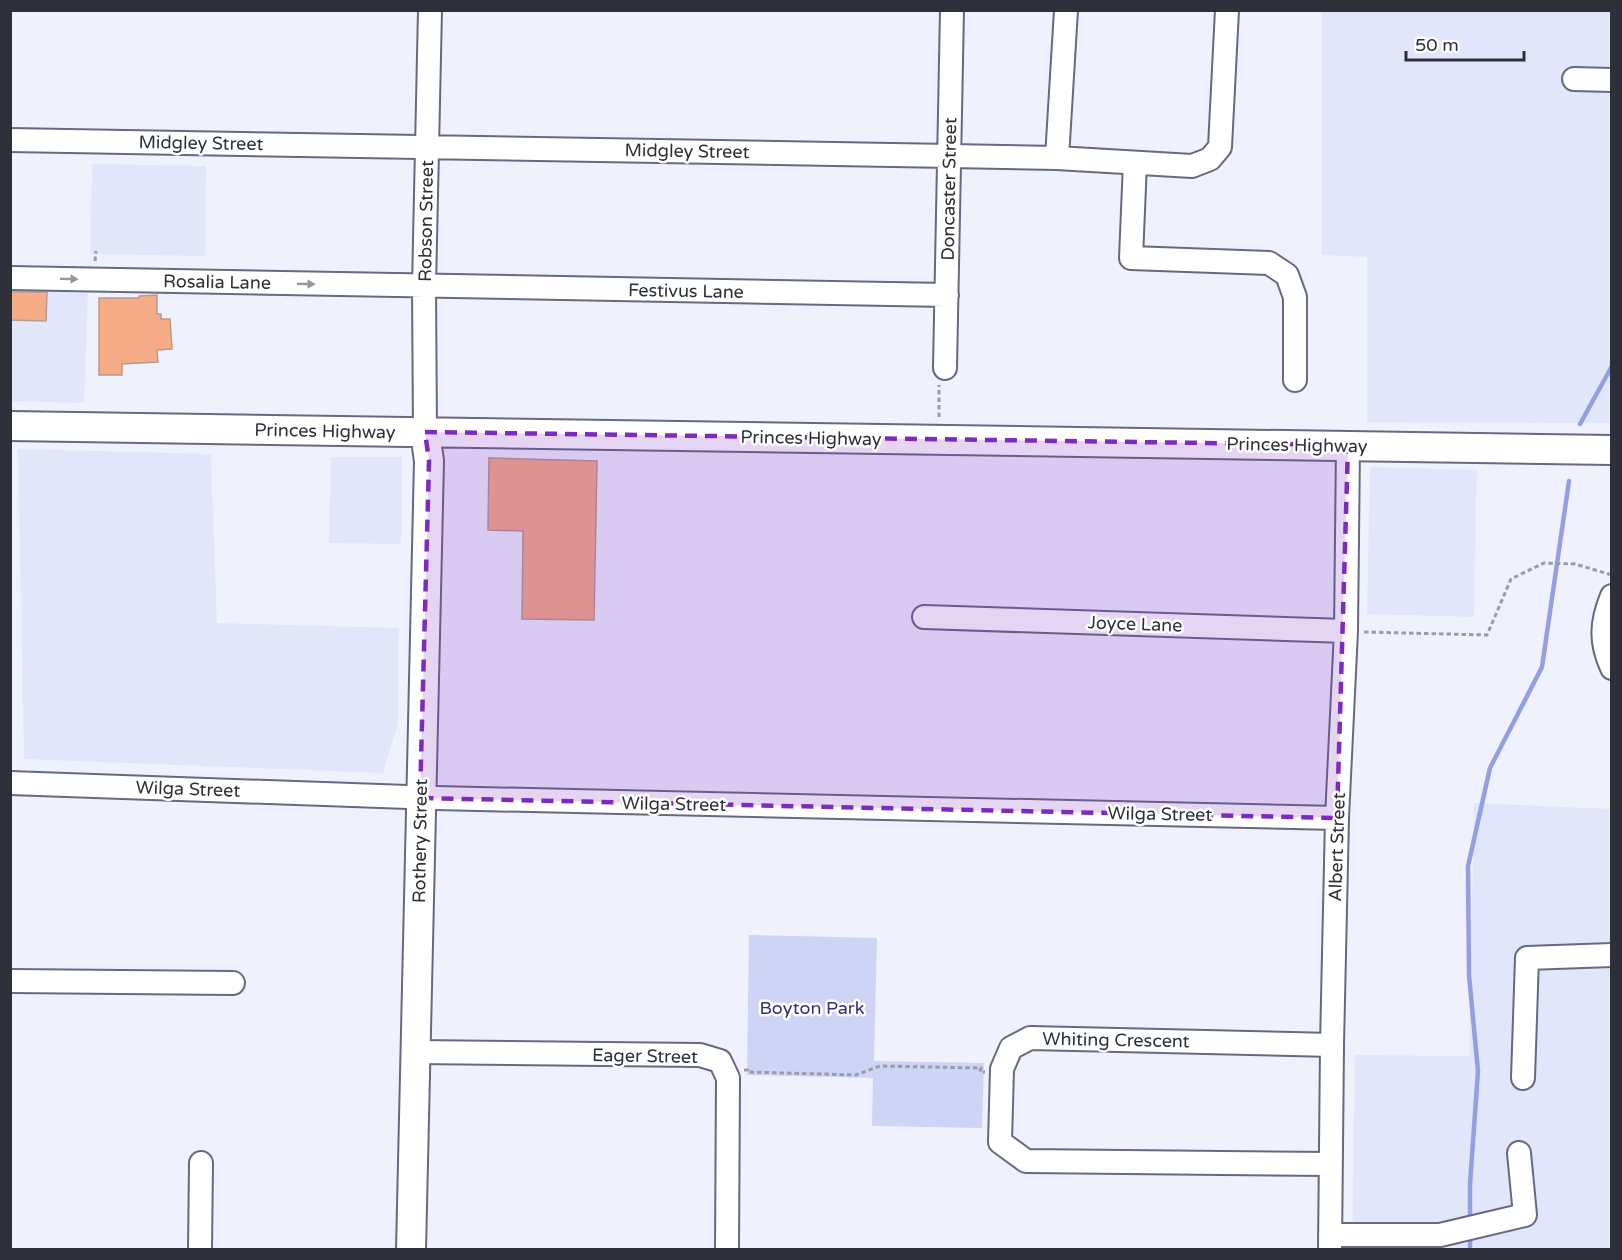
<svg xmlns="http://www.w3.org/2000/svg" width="1622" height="1260" font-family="'Varela Round',sans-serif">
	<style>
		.built { fill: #e2e6fb }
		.green { fill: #ced4f5 }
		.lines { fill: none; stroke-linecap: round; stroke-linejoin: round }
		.stream { stroke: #939ee3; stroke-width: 4.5 }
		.building { fill: #f7ac88; stroke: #b69a8d; stroke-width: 1.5 }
		.minor-casing { stroke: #656981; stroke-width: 26 }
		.major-casing { stroke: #656981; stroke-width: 32 }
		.path { stroke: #999ba6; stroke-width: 3; stroke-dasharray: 4.5 3; stroke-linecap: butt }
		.minor { stroke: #fff; stroke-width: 22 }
		.major { stroke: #fff; stroke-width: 28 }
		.oneway { fill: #96979c }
		.marked { fill: #7b2cbf; fill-opacity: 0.2; stroke: #7b2cbf; stroke-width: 4.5; stroke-dasharray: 12 8; stroke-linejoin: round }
		.labels { text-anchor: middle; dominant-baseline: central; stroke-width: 5; stroke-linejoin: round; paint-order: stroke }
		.street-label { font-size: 18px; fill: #2d2f39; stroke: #fff }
		.park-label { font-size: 18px; fill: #2f2f7f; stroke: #fff }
	</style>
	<rect width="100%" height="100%" fill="#eff2fd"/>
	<!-- built -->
	<path class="built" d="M 1322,11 L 1611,11 L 1611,423 L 1367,422 L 1367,257 L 1322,255 Z
		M 92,164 L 206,166 L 205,256 L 90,254 Z
		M 11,287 L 88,289 L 84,403 L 11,401 Z
		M 18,449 L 211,454 L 217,623 L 399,628 L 398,724 L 383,773 L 24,759 Z
		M 331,457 L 402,457 L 401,544 L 329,543 Z
		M 1370,467 L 1477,470 L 1474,617 L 1367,614 Z
		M 1474,803 L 1611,809 L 1611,1249 L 1352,1250 L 1355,1055 L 1469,1056 Z"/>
	<!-- green -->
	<path class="green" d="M 749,935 L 877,938 L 874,1061 L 984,1063 L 982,1128 L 872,1126 L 873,1078 L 747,1075 Z"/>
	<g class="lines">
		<!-- stream -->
		<path class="stream" d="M 1580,424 L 1612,366
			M 1470,1223 L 1470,1184 L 1478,1071 L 1469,975 L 1468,866 L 1490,768 L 1542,667 L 1569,481
			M 1470,1250 L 1470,1234"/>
	</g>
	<!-- building -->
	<path class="building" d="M 10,292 L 47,292 L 46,321 L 10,320 Z
		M 157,295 L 157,314 L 161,314 L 161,319 L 170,319 L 172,349 L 157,350 L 158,362 L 122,364 L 122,375 L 99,375 L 99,298 L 139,298 L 139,296 Z
		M 489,458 L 597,461 L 594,620 L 522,619 L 523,531 L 488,530 Z"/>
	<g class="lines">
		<!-- minor casing -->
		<g class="minor-casing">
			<path id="minor" d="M 1574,79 L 1612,80
				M 10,140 L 950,156 L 1057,158 L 1192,166 L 1210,159 L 1220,147 L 1227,10
				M 1057,158 L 1066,10
				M 1135,163 L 1131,258 L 1269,263 L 1287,275 L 1295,297 L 1295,380
				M 10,278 L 947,295
				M 945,368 L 952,10
				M 425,432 L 424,287 L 430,10
				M 1612,596 C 1601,623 1600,642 1612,668
				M 924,617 L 1346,631
				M 10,783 L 436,798 L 1337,818
				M 10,981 L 233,983
				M 416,1052 L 700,1055 L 720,1061 L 728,1078 L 727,1250
				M 1523,1078 L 1527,958 L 1612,955
				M 1330,1164 L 1026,1161 L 1000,1142 L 1002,1069 L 1011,1048 L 1030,1038 L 1332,1045
				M 1330,1235 L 1440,1235 L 1525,1215 L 1519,1153
				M 200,1250 L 201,1163
				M 1330,1250 L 1332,1045 L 1337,818 L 1346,631 L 1348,445"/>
		</g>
		<!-- major casing -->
		<g class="major-casing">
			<path id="major" d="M 10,426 L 1612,450
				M 411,1250 L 429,461 L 425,432"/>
		</g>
		<!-- path -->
		<path class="path" d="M 95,261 L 96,251
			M 939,417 L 939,385
			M 1364,632 L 1487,635 L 1511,579 L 1544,563 L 1575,564 L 1612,575
			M 744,1070 L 748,1070 L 748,1072 L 856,1075 L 880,1066 L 981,1068 L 980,1072 L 985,1072"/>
		<!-- minor -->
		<use href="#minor" class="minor"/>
		<!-- major -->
		<use href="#major" class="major"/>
	</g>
	<!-- one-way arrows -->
	<defs><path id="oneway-solid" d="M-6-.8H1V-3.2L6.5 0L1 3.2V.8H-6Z" transform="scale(1.5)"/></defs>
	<g class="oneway">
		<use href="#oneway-solid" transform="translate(69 279) rotate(1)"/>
		<use href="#oneway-solid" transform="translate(306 284) rotate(1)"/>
	</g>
	<!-- marked area -->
	<path class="marked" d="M 425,432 L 1348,445 L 1337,818 L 420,798 L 429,461 Z"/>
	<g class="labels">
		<!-- street labels -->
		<g class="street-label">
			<text transform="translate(201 143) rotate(1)">Midgley Street</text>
			<text transform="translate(687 151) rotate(1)">Midgley Street</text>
			<text transform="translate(949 189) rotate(-89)">Doncaster Street</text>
			<text transform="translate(426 221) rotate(-89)">Robson Street</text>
			<text transform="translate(217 282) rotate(1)">Rosalia Lane</text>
			<text transform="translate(686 291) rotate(1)">Festivus Lane</text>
			<text transform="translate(325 431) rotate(1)">Princes Highway</text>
			<text transform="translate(811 438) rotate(1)">Princes Highway</text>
			<text transform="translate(1297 445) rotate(1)">Princes Highway</text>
			<text transform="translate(1135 624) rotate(2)">Joyce Lane</text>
			<text transform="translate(188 789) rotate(2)">Wilga Street</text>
			<text transform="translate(674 804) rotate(1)">Wilga Street</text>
			<text transform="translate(1160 814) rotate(1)">Wilga Street</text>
			<text transform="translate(420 841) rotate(-89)">Rothery Street</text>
			<text transform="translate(1337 847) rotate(-88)">Albert Street</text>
			<text transform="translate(1116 1040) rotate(1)">Whiting Crescent</text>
			<text transform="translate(645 1056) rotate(1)">Eager Street</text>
		</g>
		<!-- park labels -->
		<g class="park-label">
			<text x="812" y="1008">Boyton Park</text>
		</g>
	</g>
	<!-- border -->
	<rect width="1622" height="1260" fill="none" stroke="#2d2f39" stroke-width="24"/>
	<!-- scale -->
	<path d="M1406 51v9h118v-9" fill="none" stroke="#2d2f39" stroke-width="3"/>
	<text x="1415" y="51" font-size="18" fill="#2d2f39" stroke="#ffffff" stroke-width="4.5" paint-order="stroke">50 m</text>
</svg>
